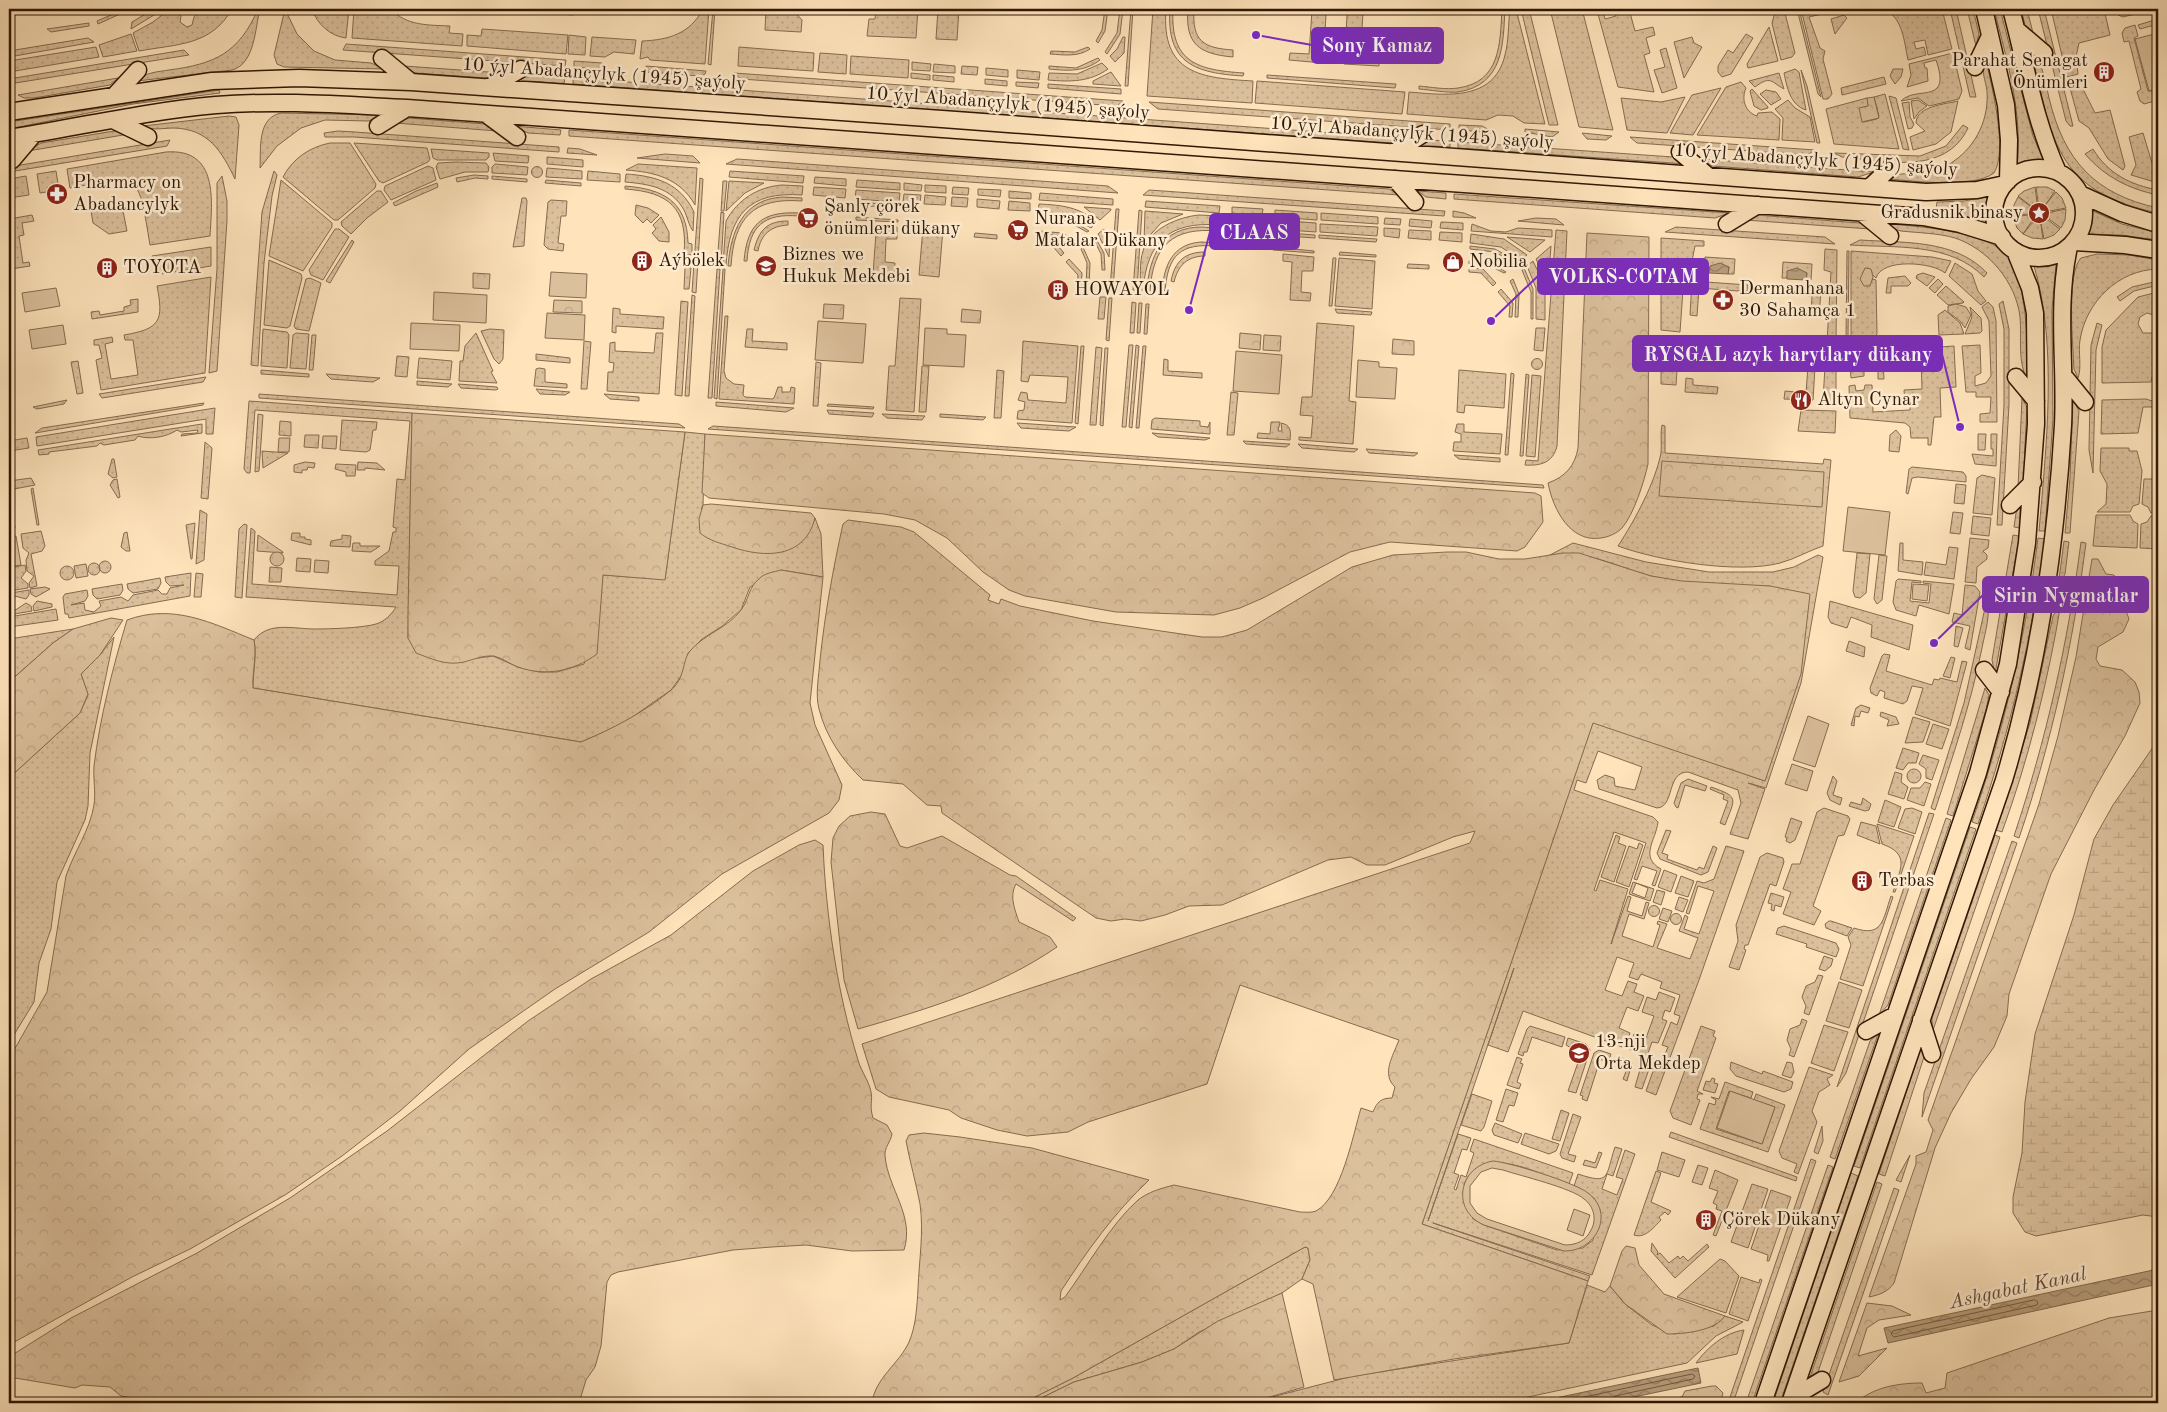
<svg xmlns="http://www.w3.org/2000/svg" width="2167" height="1412" font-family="'Old Standard TT',serif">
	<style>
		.grass { fill: url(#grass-dots); stroke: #856c50; fill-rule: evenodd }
		.forest { fill: url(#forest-crowns); stroke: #856c50 }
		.wetland { fill: url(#wetland-marsh); stroke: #856c50 }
		.pitch { fill: #dbc09c; stroke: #856c50; fill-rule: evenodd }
		.water { fill: url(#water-waves); stroke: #81684c }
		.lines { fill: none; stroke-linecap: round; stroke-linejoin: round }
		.shore { stroke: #745a40; stroke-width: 1 }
		.major-casing { stroke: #2f1703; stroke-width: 19 }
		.major { stroke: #fee3bb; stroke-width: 16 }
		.labels { text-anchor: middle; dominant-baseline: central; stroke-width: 5; stroke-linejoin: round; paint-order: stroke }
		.poi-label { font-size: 19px; fill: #2f1703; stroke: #feedd3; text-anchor: start }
		.street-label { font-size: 19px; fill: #2f1703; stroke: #feedd3 }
		.water-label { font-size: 20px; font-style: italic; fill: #664d33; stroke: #feedd3 }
		.leader { fill: none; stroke: #7b2cbf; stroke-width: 2 }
		.callout-dot { fill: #7b2cbf; stroke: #feedd3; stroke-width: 2 }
		.callout { fill: #7b2cbf; stroke: #7b2cbf; stroke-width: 2 }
		.callout-label { font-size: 20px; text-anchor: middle; font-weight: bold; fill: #fff }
	</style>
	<defs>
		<pattern id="grass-dots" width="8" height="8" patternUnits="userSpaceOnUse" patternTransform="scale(1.25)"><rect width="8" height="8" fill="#dbc09c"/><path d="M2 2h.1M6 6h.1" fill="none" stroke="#bca485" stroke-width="1.8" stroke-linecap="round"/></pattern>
		<pattern id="forest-crowns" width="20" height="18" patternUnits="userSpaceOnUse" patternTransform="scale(1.25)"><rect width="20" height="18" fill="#dbc09c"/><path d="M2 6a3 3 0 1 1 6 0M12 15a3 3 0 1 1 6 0" fill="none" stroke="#bca485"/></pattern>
		<pattern id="wetland-marsh" width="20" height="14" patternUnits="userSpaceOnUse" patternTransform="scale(1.25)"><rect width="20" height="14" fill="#dbc09c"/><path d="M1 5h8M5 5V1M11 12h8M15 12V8" fill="none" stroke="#bca485"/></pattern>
		<pattern id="water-waves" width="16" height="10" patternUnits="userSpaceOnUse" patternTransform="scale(1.25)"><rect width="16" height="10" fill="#b89e7c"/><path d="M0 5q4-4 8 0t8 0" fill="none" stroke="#968063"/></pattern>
	</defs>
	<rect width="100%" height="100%" fill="#fee3bb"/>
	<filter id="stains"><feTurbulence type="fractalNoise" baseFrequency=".004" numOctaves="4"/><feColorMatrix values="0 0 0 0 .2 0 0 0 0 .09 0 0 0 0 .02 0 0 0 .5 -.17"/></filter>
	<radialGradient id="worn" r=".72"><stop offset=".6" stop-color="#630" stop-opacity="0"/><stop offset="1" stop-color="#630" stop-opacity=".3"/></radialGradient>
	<!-- grass -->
	<path class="grass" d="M 125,9 L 131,9 L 98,24 L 97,21 Z
		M 154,9 L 164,9 L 131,29 L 132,22 Z
		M 170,9 L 174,9 L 181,16 L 180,22 L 187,27 L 192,25 L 194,17 L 201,9 L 232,9 C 211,46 177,44 139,51 L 133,33 L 153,22 Z
		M 258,9 L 260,9 C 255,28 255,64 232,70 L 137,81 C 146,72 157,72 169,70 C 215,64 239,53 258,9 Z
		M 285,9 L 297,34 L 314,51 L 335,60 L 371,63 L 384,69 L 284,67 L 277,64 L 274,55 Z
		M 312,9 L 349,9 L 346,38 C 330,36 317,24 312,9 Z
		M 354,9 L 391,9 C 406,26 429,25 450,26 L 449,33 L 463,34 L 462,46 L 352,38 Z
		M 534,9 L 573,9 L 573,15 L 535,12 Z
		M 703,9 L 709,9 L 705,64 L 650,60 L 648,57 L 640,59 L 642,41 C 668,40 690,34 703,9 Z
		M 713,9 L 715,9 L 711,65 L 708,64 Z
		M 766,9 L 792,9 L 802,20 L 801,32 L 765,30 Z
		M 876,9 L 918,9 L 916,38 L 867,36 L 869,19 L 875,19 Z
		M 938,9 L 959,9 L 957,40 L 936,39 Z
		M 1105,9 L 1108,9 L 1105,31 L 1098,43 L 1096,41 L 1102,30 Z
		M 1120,9 L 1123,9 L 1120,34 L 1107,54 L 1105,52 L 1117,33 Z
		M 1131,9 L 1133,9 L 1128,86 L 1125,86 Z
		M 1153,9 L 1166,9 C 1161,74 1201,78 1253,81 L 1252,103 L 1147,96 Z
		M 1170,9 L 1173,9 C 1170,63 1198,70 1244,73 L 1243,76 C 1196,73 1166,64 1170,9 Z
		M 1188,9 L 1194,9 C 1192,41 1203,48 1233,50 L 1233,57 C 1199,54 1185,44 1188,9 Z
		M 1502,9 L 1505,9 C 1503,44 1504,85 1458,92 C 1446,93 1431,90 1419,89 L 1419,86 C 1431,87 1446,90 1458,88 C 1501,82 1500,43 1502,9 Z
		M 1510,9 L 1516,9 L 1545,124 L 1524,123 L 1513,116 L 1498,115 L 1486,120 L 1407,114 L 1409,92 C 1445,95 1494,102 1505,55 C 1509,40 1508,24 1510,9 Z
		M 1521,9 L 1529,9 L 1558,125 L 1549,125 Z
		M 1550,9 L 1582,9 L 1613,130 L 1579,127 Z
		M 1602,9 L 1605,19 L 1616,16 L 1614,9 L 1629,9 L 1635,31 L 1653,27 L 1655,35 L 1646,38 L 1650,53 L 1644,55 L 1654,92 L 1618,87 L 1598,14 L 1599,10 Z
		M 1776,9 L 1784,9 L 1795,53 L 1792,57 L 1781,60 L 1772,23 Z
		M 1797,9 L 1799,9 L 1821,97 L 1818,94 Z
		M 1801,9 L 1821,9 L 1822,14 L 1809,17 L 1820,48 L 1825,51 L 1823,59 L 1832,94 L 1828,99 L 1823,99 Z
		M 1884,9 L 1912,9 L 1911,13 L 1924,9 L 1942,9 L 1952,49 L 1928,55 L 1925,40 L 1914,42 L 1916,49 L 1924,47 L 1926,55 L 1908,60 C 1904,41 1903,18 1884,9 Z
		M 1950,9 L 1956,9 L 1976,97 L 1970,97 Z
		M 1967,9 L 1973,9 L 1979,34 L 1976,46 Z
		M 1994,9 L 2000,9 L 2033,136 L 2044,161 L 2017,167 C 2023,112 2007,61 1994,9 Z
		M 2021,9 L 2027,9 L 2033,33 L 2025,25 Z
		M 2038,9 L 2044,9 L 2073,126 L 2070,126 L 2066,121 Z
		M 2051,9 L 2104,9 L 2110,35 L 2079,43 L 2076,57 L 2078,74 L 2067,77 Z
		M 2116,9 L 2156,9 L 2123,17 L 2118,15 Z
		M 1312,11 L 1324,11 L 1326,15 L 1323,63 L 1289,60 L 1290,53 L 1309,54 Z
		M 1349,12 L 1363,13 L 1360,58 L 1379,60 L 1379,66 L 1344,64 L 1347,16 Z
		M 1844,15 L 1847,18 L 1835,34 L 1831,19 Z
		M 2158,19 L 2158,24 L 2140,29 L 2138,25 Z
		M 89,23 L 89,26 L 51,32 L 47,29 Z
		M 2135,25 L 2138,36 L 2134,38 L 2148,91 L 2152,91 L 2155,101 L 2144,104 L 2140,101 L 2137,92 L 2141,89 L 2129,41 L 2124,42 L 2122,33 L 2125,28 Z
		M 1769,27 L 1778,61 L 1748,68 L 1747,64 Z
		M 482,29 L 568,35 L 566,54 L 467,46 L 467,35 L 481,36 Z
		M 131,34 L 137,51 L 103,57 L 99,45 Z
		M 1746,34 L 1753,38 L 1731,74 L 1722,77 L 1718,72 L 1718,66 L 1728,50 L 1733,53 Z
		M 569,35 L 586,37 L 585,55 L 568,54 Z
		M 592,37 L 636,40 L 634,54 L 614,52 L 605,57 L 590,56 Z
		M 1123,37 L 1125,37 L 1124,53 L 1115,62 L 1110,56 L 1117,49 Z
		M 1692,37 L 1694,43 L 1702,47 L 1684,78 L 1674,42 Z
		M 88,38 L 94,42 L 9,57 L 9,51 Z
		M 346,44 L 566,60 L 565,66 L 343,50 Z
		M 96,47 L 99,57 L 9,72 L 9,61 Z
		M 739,47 L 814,53 L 813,71 L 738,66 Z
		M 1088,47 L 1090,49 C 1078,57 1065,55 1050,54 L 1051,51 L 1075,52 Z
		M 1666,48 L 1677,88 L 1662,93 L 1654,70 L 1665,67 L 1660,50 Z
		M 2030,49 C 2043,62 2045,81 2049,98 C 2064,160 2094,194 2158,208 L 2158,213 C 2053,191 2053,139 2030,49 Z
		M 184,50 L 189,55 L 9,84 L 9,79 Z
		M 820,53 L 847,55 L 846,74 L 818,72 Z
		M 1953,53 L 1962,91 L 1959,99 L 1929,106 L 1918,98 L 1901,101 C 1916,85 1952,106 1936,60 L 1924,63 L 1925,68 L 1927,68 L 1928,81 L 1907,87 L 1911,75 L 1909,64 Z
		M 851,56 L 909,60 L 908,78 L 850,74 Z
		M 1098,58 L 1100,60 C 1084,72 1068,71 1049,69 L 1049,66 L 1076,68 Z
		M 574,61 L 602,63 L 602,69 L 574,67 Z
		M 1986,61 C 1992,86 2008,151 1994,173 C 1972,189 1916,181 1889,179 C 1898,171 1911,175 1922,173 C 1933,172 1945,168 1954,161 C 1977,145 1989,118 1987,91 C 1986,81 1980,71 1986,61 Z
		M 912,62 L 931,64 L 930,71 L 912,70 Z
		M 1102,63 L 1108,69 C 1090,82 1070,82 1048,80 L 1049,73 L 1077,74 Z
		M 934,64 L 955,66 L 955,73 L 933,72 Z
		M 404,66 L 502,73 L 485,78 L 415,73 Z
		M 646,66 L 706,71 L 705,74 L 701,76 L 646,72 Z
		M 962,66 L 978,67 L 977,75 L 961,74 Z
		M 986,68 L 1008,70 L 1008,77 L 986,75 Z
		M 1795,69 L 1799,72 L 1806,110 C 1790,105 1787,87 1784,73 Z
		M 1893,69 L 1903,69 L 1901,77 L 1895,84 L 1890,76 Z
		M 1017,70 L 1040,72 L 1039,80 L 1017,78 Z
		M 1801,70 L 1807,86 L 1820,143 L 1817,143 Z
		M 1111,72 L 1121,86 L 1093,84 L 1093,81 Z
		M 734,73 L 1123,101 L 1117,106 L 741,79 Z
		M 911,73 L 930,75 L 930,80 L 911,78 Z
		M 1779,73 L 1784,89 C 1771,82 1771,75 1755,87 L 1749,81 Z
		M 530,75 L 565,78 L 564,84 L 518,80 Z
		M 933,75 L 954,77 L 954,82 L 933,80 Z
		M 1267,75 L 1395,84 L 1396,84 L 1395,88 L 1267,78 Z
		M 1884,77 L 1886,84 L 1842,95 L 1841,88 Z
		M 118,78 L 110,85 L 34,98 L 24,98 L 18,95 Z
		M 573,78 L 1402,138 L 1391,143 L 573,84 Z
		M 985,79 L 1007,81 L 1007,86 L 985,84 Z
		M 1257,81 L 1405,92 L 1402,114 L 1255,103 Z
		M 1016,82 L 1039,83 L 1038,88 L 1016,86 Z
		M 1741,82 L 1746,88 C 1741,99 1745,112 1757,116 L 1758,113 L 1772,112 L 1780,119 L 1779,140 L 1697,135 L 1726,87 Z
		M 1048,84 L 1121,89 L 1121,94 L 1048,88 Z
		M 2075,86 L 2076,89 L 2082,87 L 2095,113 L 2110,110 L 2125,166 L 2123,170 L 2108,159 L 2089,128 L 2079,121 L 2070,88 Z
		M 1721,88 L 1693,135 L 1670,133 L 1692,95 Z
		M 1752,89 L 1768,107 L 1768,108 L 1761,110 L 1754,106 L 1750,91 Z
		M 219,90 L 220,93 L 133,104 L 9,129 L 9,122 Z
		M 1766,90 L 1776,92 L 1781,99 L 1771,105 L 1760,94 Z
		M 1885,94 L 1899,149 L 1834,144 L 1826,109 L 1867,98 L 1869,106 L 1861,108 L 1864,122 L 1877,119 L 1879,116 L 1874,97 Z
		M 1889,96 L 1896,98 L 1909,150 L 1903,149 Z
		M 1685,97 L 1667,133 L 1627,130 L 1621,98 L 1661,102 Z
		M 1788,100 L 1795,108 L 1810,117 L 1815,142 L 1782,140 L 1783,118 L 1775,109 Z
		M 1918,100 L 1927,106 L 1919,112 L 1914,119 L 1911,101 Z
		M 1958,101 L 1951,132 L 1936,144 L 1913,150 L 1910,137 L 1925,131 L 1916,123 C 1916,106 1946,104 1958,101 Z
		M 1149,102 L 1450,124 L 1450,130 L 1158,109 Z
		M 1909,102 L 1910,117 L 1914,124 L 1912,128 L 1908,129 L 1902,103 Z
		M 281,113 L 379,115 L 369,121 L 325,120 L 301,128 L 277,146 L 260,168 C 261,148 257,118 281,113 Z
		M 229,116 L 236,117 L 239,125 L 235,179 C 222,152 209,129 174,128 C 163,128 154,131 143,126 Z
		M 409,118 L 485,124 L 497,131 L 395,123 Z
		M 1459,125 L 1482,126 L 1495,133 L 1459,130 Z
		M 1963,125 L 1968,128 C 1945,176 1885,161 1842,157 L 1834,153 L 1920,156 L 1946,146 Z
		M 514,126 L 561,130 L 560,135 L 528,133 Z
		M 1525,129 L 1559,132 L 1552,137 L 1525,132 Z
		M 569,130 L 1389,189 L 1399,195 L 569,136 Z
		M 114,131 L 129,134 L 28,151 L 41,143 Z
		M 338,131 L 355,132 L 559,147 L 559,152 L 354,137 L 325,137 L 324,133 Z
		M 1582,133 L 1612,136 L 1606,140 L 1587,139 Z
		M 2143,133 L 2152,163 L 2158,161 L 2158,183 L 2131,175 L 2136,165 L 2129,137 Z
		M 1630,137 L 1815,150 L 1807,155 L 1637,143 Z
		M 170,140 L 167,146 L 9,172 L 9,167 Z
		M 1428,140 L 1450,141 L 1450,147 L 1419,145 Z
		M 1458,142 L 1673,157 L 1686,164 L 1458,148 Z
		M 330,143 L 350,143 L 376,184 L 375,188 L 338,220 L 334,220 L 283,177 C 293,158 310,147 330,143 Z
		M 354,143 L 427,148 L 430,159 L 428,162 L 383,183 L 379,181 Z
		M 568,148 L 580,149 L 597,155 L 567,153 Z
		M 431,149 L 489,153 L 489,157 L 486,160 L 437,160 L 433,158 Z
		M 2093,149 C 2108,174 2131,185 2158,190 L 2158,195 C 2129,189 2105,177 2085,154 Z
		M 166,152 C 219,148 212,201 210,236 L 150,245 C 138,174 143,175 70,188 L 67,169 Z
		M 493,153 L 529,156 L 528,163 L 495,161 Z
		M 665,154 L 693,156 L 700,163 L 637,158 Z
		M 547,157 L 583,160 L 583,167 L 547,164 Z
		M 737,159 L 1108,186 L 1118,193 L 726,164 Z
		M 1701,159 L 1874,172 L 1858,177 L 1712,166 Z
		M 456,162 L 486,163 L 489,167 L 488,172 L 465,172 L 440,179 L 436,167 L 438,163 Z
		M 495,164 L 528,167 L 527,175 L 492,173 L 492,167 Z
		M 638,164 L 697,168 L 695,205 C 680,178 654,172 626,170 Z
		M 428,166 L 433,168 L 436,180 L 391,200 L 384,190 L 385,186 Z
		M531.5 172a5.5 5.5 0 1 1 11 0a5.5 5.5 0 1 1-11 0Z
		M 547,168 L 582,171 L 582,179 L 546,177 Z
		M 56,171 L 59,190 L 40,193 L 37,174 Z
		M 274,171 L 277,175 L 272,196 L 264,263 L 258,366 L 251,365 L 262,212 Z
		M 588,171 L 620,174 L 620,182 L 587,180 Z
		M 730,171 L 804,176 L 803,183 L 729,177 Z
		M 626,174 C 656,176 680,183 694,212 L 693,231 C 689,226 687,216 684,210 C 671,187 648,184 625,182 Z
		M 474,175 L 488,176 L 488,179 L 475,178 L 457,182 L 456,178 Z
		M 26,176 L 29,195 L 9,198 L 9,179 Z
		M 222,176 L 227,201 L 227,220 L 217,371 L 209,373 L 217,269 L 217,183 Z
		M 492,176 L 527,179 L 527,182 L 492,179 Z
		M 815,177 L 846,179 L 846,186 L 814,183 Z
		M 700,178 L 703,179 L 696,293 L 692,292 Z
		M 281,180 L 332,223 L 332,227 L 303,271 L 269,256 Z
		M 546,180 L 581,183 L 581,186 L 545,183 Z
		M 857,180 L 900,183 L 900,190 L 856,187 Z
		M 723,181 L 727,181 L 724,211 L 721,211 Z
		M 729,181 L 764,183 L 745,193 L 726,211 Z
		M 437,183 L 438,187 L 395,206 L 393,203 L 416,191 Z
		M 904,183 L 922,185 L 921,191 L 904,190 Z
		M 782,185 L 803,186 L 802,195 C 749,191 729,215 726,266 L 723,266 L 726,221 C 738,199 758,187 782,185 Z
		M 925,185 L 946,186 L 946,193 L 925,192 Z
		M 625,186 C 663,189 687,201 688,243 L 692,244 L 692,255 L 684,254 C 688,208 669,192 625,189 Z
		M 814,187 L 846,189 L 845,198 L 813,195 Z
		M 953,187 L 969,188 L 968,195 L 952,194 Z
		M 2035,187 L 2037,202 L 2035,205 L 2031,206 L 2018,196 L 2024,191 Z
		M 2036,187 L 2047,187 L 2055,191 L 2046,204 L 2041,204 L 2038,202 Z
		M 978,189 L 1001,190 L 1000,197 L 978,195 Z
		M 856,190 L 900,193 L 899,202 L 855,199 Z
		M 1149,190 L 1445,211 L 1444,216 L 1143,195 Z
		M 377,191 L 381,191 L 388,202 L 367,218 L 351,234 L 342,226 L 341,222 Z
		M 1009,191 L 1031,193 L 1031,199 L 1009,198 Z
		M 1418,191 L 1446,193 L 1446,199 L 1426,197 Z
		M 2056,192 L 2062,198 L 2066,208 L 2050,211 L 2047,208 L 2046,204 Z
		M 1040,193 L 1113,199 L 1113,205 L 1039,200 Z
		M 904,194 L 921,195 L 920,203 L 903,202 Z
		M 1454,194 L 1729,213 L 1715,218 L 1454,199 Z
		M 925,195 L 946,197 L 945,205 L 924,204 Z
		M 1991,196 L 1989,222 L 1936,209 L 1937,202 L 1964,201 Z
		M 783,197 L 802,198 L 802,201 C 752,197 734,219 731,266 L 728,266 C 731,232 742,199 783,197 Z
		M 952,197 L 968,198 L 967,207 L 951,206 Z
		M 2018,197 L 2030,206 L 2031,211 L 2028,214 L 2013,216 L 2014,205 Z
		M 522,198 L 526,198 L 527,201 L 524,246 L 513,247 Z
		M 977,199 L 1000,201 L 999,209 L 977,207 Z
		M 551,200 L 567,201 L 566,216 L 561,216 L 558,243 L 564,244 L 563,251 L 548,249 L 544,245 L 548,202 Z
		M 121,201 L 127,231 L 109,234 L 93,223 L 90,205 Z
		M 1009,201 L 1030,203 L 1030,211 L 1008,210 Z
		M 1146,201 L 1220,206 L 1219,213 L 1145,207 Z
		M 855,202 L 899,205 L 899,208 L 855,205 Z
		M 1039,204 C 1062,205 1079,207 1097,222 L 1091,228 L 1069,215 L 1038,212 Z
		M 636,205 L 648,208 L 659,215 L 651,223 L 647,219 L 643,223 L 635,215 Z
		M 1084,207 L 1111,209 L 1111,210 L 1100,220 Z
		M 1232,207 L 1263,209 L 1262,216 L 1232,213 Z
		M 1116,209 L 1119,209 L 1113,289 L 1110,289 Z
		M 2066,209 L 2065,220 L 2061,228 L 2049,219 L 2048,215 L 2051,212 Z
		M 1139,210 L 1142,211 L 1137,290 L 1133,290 Z
		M 1275,210 L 1317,213 L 1317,220 L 1275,217 Z
		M 1145,211 L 1183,214 L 1161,223 L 1144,242 Z
		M 1453,211 L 1464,213 L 1476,218 L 1453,217 Z
		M 2093,211 L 2122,224 L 2158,233 L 2158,240 L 2121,235 L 2086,235 Z
		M 721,212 L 724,213 L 721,266 L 717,265 Z
		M 799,213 L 799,216 C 764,213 749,226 747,261 L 744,261 C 747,224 762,211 799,213 Z
		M 1321,213 L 1378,217 L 1378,224 L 1321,220 Z
		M 32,215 L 34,221 L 22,223 L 24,235 L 19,236 L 23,263 L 29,262 L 30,266 L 11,269 L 9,253 L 9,219 Z
		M 1038,215 L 1068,218 L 1089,231 L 1087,232 L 1067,221 L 1038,218 Z
		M 1199,215 L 1219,216 L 1219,225 C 1169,221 1147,242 1143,290 L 1140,290 C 1141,278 1139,263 1143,251 C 1149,229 1178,217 1199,215 Z
		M 1756,215 L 1860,223 L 1870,229 L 1745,220 Z
		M 2028,215 L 2032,217 L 2032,221 L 2023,234 L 2017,228 L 2013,217 Z
		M 661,217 L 669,232 L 669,242 L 659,241 L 652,233 L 656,229 L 653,225 Z
		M 856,217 L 898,220 L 898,222 L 856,220 Z
		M 1385,218 L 1401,219 L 1400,225 L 1384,224 Z
		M 1536,218 L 1556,219 L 1564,225 L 1518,221 Z
		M 1410,219 L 1432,221 L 1431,228 L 1409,226 Z
		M 1275,220 L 1316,223 L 1316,232 L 1274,229 Z
		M 2044,220 L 2048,220 L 2060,229 L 2054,235 L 2044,239 L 2041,224 Z
		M 788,221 L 788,225 C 771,226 761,234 758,251 L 754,250 C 759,230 767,221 788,221 Z
		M 2037,221 L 2041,224 L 2043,239 L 2032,238 L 2023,234 L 2033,222 Z
		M 1441,222 L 1463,223 L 1463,230 L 1440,228 Z
		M 1320,224 L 1378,227 L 1377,236 L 1320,232 Z
		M 1472,224 L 1491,231 L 1506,232 L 1518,228 L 1552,230 L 1552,237 L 1471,231 Z
		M 1888,224 C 1918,226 1979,231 2003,251 C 2029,275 2027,348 2028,381 C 2017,362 2022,339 2020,317 C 2016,282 1988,249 1955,238 C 1938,233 1919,233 1901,231 L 1894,229 Z
		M 869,225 L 897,227 L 897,239 L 886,239 L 885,262 L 895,263 L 894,275 L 873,274 L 876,233 L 869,232 Z
		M 923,227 L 943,229 L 939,277 L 919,275 Z
		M 1202,227 L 1218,228 L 1218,231 C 1173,227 1153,245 1150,291 L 1147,291 C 1149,256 1162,227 1202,227 Z
		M 1676,227 L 1825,237 L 1835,244 L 1665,232 Z
		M 1384,228 L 1400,229 L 1399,238 L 1384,236 Z
		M 335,229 L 339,229 L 349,237 L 323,280 L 311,275 L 309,270 Z
		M 1104,229 L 1110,240 L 1109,257 L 1098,234 Z
		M 1409,230 L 1431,231 L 1431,240 L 1408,238 Z
		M 1556,230 L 1567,231 L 1557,446 C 1553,463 1540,466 1525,465 L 1526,460 L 1538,461 Z
		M 1038,231 L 1062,233 L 1077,241 L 1075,243 L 1061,236 L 1038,233 Z
		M 1274,232 L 1315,235 L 1315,238 L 1274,235 Z
		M 1440,232 L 1462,233 L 1462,242 L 1439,240 Z
		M 975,233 L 997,235 L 997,239 L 974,237 Z
		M 1471,234 L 1504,239 L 1527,255 L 1521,260 L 1501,247 L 1470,243 Z
		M 1319,235 L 1377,239 L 1376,242 L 1319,238 Z
		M 1095,237 L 1104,253 L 1105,270 L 1102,270 L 1101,254 L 1093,238 Z
		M 1507,237 L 1545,240 L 1530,252 Z
		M 1038,238 L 1052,239 L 1064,253 L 1061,256 L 1050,243 L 1037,242 Z
		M 1661,238 L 1704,241 L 1704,246 L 1695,246 L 1692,261 L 1685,261 L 1680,332 L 1661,330 Z
		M 352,240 L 354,242 L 330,283 L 326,281 Z
		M 1860,240 C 1904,243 1955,239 1987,273 L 1984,277 C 1950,242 1895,248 1850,245 Z
		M 1201,242 L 1217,243 L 1217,246 C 1180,243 1168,255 1165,291 L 1162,291 C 1164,266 1172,244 1201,242 Z
		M 1470,246 L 1495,249 L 1518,262 L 1516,264 L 1495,252 L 1470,249 Z
		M 1551,246 L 1548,285 L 1536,259 Z
		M 211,247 L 211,266 L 155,275 L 152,256 Z
		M 1083,247 L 1090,263 L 1089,287 L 1086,286 L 1087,263 L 1081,249 Z
		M 1273,247 L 1314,251 L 1314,253 L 1273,250 Z
		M 1825,249 L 1837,250 L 1836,343 L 1827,343 L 1831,272 L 1824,270 Z
		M 1847,251 L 1849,251 L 1848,338 L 1846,338 Z
		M 1851,251 L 1932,257 L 1951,261 L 1945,273 C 1932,262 1882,258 1876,278 L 1865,268 L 1870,283 L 1873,279 L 1876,280 L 1877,334 L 1872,339 L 1851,340 Z
		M 1205,252 L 1205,256 C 1188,256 1178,265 1174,282 L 1171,281 C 1175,261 1185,252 1205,252 Z
		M 1340,252 L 1376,255 L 1376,257 L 1339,255 Z
		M 1283,254 L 1314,257 L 1313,271 L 1302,271 L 1301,292 L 1311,293 L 1310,301 L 1290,300 L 1292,262 L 1283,261 Z
		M 2097,254 L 2129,255 L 2158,260 L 2158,269 C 2118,270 2086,302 2080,340 C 2078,352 2082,367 2078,378 L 2074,369 C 2073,346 2066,273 2081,258 Z
		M 1705,257 L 1735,259 L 1734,274 L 1728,274 L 1729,267 L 1710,266 L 1709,273 L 1704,272 Z
		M 1333,258 L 1336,258 L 1332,306 L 1329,306 Z
		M 1339,258 L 1375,261 L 1372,309 L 1335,306 Z
		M 1069,259 L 1082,273 L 1081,287 L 1077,286 L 1078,275 L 1066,262 Z
		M 269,260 L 301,274 L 302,278 L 290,326 L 287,328 L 264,325 Z
		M 1469,261 L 1493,264 L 1506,272 L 1504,273 L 1492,267 L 1469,264 Z
		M 1533,261 L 1545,286 L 1545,320 L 1536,319 L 1536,288 L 1527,266 Z
		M 1783,262 L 1812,264 L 1811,280 L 1806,279 L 1807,273 L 1788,271 L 1787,278 L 1782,278 Z
		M 2054,262 L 2056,264 L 2052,309 L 2053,419 L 2045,531 L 2039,531 C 2046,449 2058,345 2034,266 Z
		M 1955,263 L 1972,274 L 1978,291 L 1986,301 L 1981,305 L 1949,276 Z
		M 1408,264 L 1429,265 L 1429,269 L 1407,268 Z
		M 685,267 L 691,268 L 689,289 L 684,289 Z
		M 1469,268 L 1483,269 L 1496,283 L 1493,286 L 1481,273 L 1469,272 Z
		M 1524,268 L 1533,289 L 1533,319 L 1531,319 L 1531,292 L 1522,270 Z
		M 717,269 L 720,269 L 712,398 L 708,398 Z
		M 723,269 L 725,269 L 717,399 L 714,398 Z
		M 1923,273 L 1935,277 L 1927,286 L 1916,278 L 1917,275 Z
		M 1905,276 L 1911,283 L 1908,286 L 1891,286 L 1891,293 L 1886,293 L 1888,278 Z
		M 211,277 L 205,373 L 101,390 L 96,360 L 102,358 L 99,345 L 94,345 L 94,340 L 112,337 L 113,342 L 105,344 L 111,379 L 138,375 L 133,340 L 125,340 L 124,335 C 160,329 164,321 157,286 Z
		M 310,278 L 321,283 L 309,331 L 296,329 L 294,326 L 306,279 Z
		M 1513,279 L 1519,294 L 1518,317 L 1515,317 L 1516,294 L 1510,281 Z
		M 1938,279 L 1943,284 L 1935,293 L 1929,288 Z
		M 1692,281 L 1748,285 L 1748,291 L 1742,289 L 1738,291 L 1699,288 L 1697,316 L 1690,315 Z
		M 2158,281 L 2158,285 L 2134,291 L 2120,301 L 2117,297 L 2132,287 Z
		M 1946,286 L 1964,302 L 1963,303 L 1948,305 L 1937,295 Z
		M 1785,287 L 1821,290 L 1819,317 L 1811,316 L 1812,296 L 1785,294 Z
		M 1501,289 L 1513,303 L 1512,317 L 1509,317 L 1510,306 L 1498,292 Z
		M 2158,292 L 2158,320 L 2154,315 L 2147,313 L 2140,317 L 2138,324 L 2143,333 L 2153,333 C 2162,350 2155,364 2151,382 L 2102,383 L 2102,347 L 2106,330 L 2138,297 Z
		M 692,295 L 695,296 L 689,396 L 685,396 Z
		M 1100,297 L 1106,297 L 1104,319 L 1098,319 Z
		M 900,298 L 921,299 L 914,412 L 886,410 L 889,366 L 895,366 Z
		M 1109,298 L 1112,298 L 1109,341 L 1106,340 Z
		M 138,299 L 138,312 L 92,319 L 91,312 L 99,311 L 100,315 L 124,311 L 124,307 L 131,305 L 130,300 Z
		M 681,301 L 688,302 L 682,396 L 675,395 Z
		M 2003,301 L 2009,329 L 2009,405 L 2002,525 L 1997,525 L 2004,405 L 2004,329 L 1999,304 Z
		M 1132,302 L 1136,303 L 1134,333 L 1130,333 Z
		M 1988,302 L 1993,307 L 1996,321 L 1997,422 L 1980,422 L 1980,414 L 1990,413 L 1991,397 L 1976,397 L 1976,392 L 1966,392 L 1962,346 L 1980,345 L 1981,373 L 1975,376 L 1975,386 L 1986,383 L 1991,376 L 1989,321 L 1982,307 Z
		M 1139,303 L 1142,303 L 1140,333 L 1137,333 Z
		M 1146,304 L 1149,304 L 1147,334 L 1144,334 Z
		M 1956,304 L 1966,307 L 1971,315 L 1965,328 L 1960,321 L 1948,312 L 1948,306 Z
		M 1970,307 L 1981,318 L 1982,331 L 1980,333 L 1965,334 L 1972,317 Z
		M 613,308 L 620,309 L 620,314 L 664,317 L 663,329 L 616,326 L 616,333 L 612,332 Z
		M 1335,309 L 1372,312 L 1371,315 L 1337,313 Z
		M 1945,310 L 1960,323 L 1964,334 L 1939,335 L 1938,315 Z
		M 725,316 L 728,316 L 724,371 L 726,378 L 734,384 L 744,385 L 743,395 L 745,397 L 772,399 L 774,398 L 778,387 L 782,387 L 782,392 L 790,392 L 791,387 L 795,388 L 794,404 L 719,399 Z
		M 1317,323 L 1354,326 L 1349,401 L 1356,402 L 1353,444 L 1299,440 L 1299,437 L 1311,438 L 1313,416 L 1300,415 L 1302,397 L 1312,397 Z
		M 2097,323 L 2102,325 L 2096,350 L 2093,473 L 2089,450 L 2091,345 Z
		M 1536,328 L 1545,328 L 1543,351 L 1534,350 Z
		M 263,329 L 287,332 L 289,335 L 287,368 L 261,366 Z
		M 490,329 L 504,330 L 503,359 L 499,364 L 494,359 L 481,331 Z
		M 747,329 L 753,329 L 752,341 L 787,343 L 787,350 L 745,347 Z
		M 296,333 L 309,334 L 306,369 L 290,368 L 293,335 Z
		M 476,333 L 493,371 L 491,372 L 497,383 L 459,381 L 460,361 L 463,361 L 465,346 Z
		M 656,333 L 663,333 L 659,394 L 607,391 L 608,372 L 613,372 L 614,363 L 609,362 L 610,343 L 615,342 L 615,351 L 654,353 Z
		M 312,335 L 316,335 L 313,370 L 309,370 Z
		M 1661,339 L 1679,341 L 1676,385 L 1661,384 Z
		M 584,341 L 591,342 L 587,389 L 581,389 Z
		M 1023,341 L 1078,346 L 1072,423 L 1017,419 L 1018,411 L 1024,410 L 1025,402 L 1018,400 L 1021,392 L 1027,393 L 1028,400 L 1066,403 L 1068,377 L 1030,375 L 1028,382 L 1021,381 Z
		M 1129,345 L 1133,345 L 1126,427 L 1122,427 Z
		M 1136,345 L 1139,346 L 1132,428 L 1129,427 Z
		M 1081,346 L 1084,346 L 1078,424 L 1075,423 Z
		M 1143,346 L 1146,346 L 1139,428 L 1136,428 Z
		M 1954,346 L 1956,387 L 1940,388 L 1941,417 L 1934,417 L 1931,445 L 1928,445 L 1928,438 L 1911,438 L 1910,427 L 1905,423 L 1850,418 L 1849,386 L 1855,385 L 1856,391 L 1864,390 L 1865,385 L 1872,385 L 1873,412 L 1910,410 L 1910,401 L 1905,401 L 1904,390 L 1922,389 L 1921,357 L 1895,358 L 1896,350 Z
		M 1096,347 L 1102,348 L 1096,425 L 1090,425 Z
		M 1105,348 L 1108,348 L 1103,426 L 1100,425 Z
		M 1826,350 L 1836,351 L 1836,402 L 1823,400 Z
		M 1851,351 L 1878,351 L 1881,359 L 1877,359 L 1877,354 L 1864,354 L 1864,376 L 1851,378 L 1849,355 Z
		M 536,354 L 570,358 L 570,363 L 536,360 Z
		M 397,356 L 409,357 L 407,377 L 395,376 Z
		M 419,358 L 452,361 L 450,380 L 417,378 Z
		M1531.5 364a5.5 5.5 0 1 1 11 0a5.5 5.5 0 1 1-11 0Z
		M 1164,359 L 1168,360 L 1168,371 L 1202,373 L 1202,378 L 1163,375 Z
		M 78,361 L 83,393 L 77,394 L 71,362 Z
		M 816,362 L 821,363 L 818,406 L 813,406 Z
		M 1878,362 L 1883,362 L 1884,379 L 1878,379 Z
		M 922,366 L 929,366 L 926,412 L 919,412 Z
		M 1808,366 L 1815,367 L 1813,400 L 1784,399 L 1785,391 L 1806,393 Z
		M 539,368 L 545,369 L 545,382 L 567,384 L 567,388 L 534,386 L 536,369 Z
		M 261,370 L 309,374 L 309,377 L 261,374 Z
		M 997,370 L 1004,371 L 1001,418 L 994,418 Z
		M 1459,370 L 1506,374 L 1504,408 L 1465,405 L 1464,413 L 1457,412 Z
		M 1511,373 L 1514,374 L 1508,455 L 1505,455 Z
		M 326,374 L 380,378 L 373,382 L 331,379 Z
		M 1526,374 L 1529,375 L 1523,456 L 1520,456 Z
		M 1532,375 L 1541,376 L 1535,457 L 1526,456 Z
		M 206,377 L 203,382 L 102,398 L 99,394 Z
		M 1686,378 L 1693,379 L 1693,385 L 1718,387 L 1717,394 L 1685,392 Z
		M 417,381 L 452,384 L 448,387 L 417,385 Z
		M 458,384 L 497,387 L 498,389 L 496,390 L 461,388 Z
		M 536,389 L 570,392 L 565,395 L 540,394 Z
		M 1231,392 L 1238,393 L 1234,435 L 1227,435 Z
		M 259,394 L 679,424 L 685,428 L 259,398 Z
		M 604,394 L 639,397 L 639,401 L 610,399 Z
		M 2022,398 L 2027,407 L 2025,444 L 2024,477 L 2018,488 Z
		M 2073,398 L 2079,411 L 2070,533 L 2065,533 L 2070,478 Z
		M 2146,399 L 2158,403 L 2158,407 L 2143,407 L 2138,433 L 2101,434 L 2102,400 Z
		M 67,400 L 64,404 L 37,409 L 33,407 Z
		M 249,401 L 412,413 L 408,638 L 478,658 L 493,656 L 518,667 L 539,672 L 557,672 L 584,664 L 603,575 L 665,579 L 685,432 L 705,434 L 703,505 L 701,509 L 813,523 L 815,518 L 821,534 L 823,577 L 781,570 L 750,587 L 741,610 L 721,627 L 702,639 L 688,653 L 684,672 L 671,690 L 621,725 L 581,742 L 253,688 C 253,672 257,655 254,640 C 269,621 293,629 315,629 C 329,629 363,628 376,624 C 384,622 392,614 396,607 L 246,597 L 251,528 L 255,531 L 252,584 L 397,595 L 399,566 L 375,565 L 375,561 L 389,551 L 393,532 L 396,532 L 396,528 L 393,527 L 397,479 L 405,480 L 410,421 L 255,410 L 250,473 L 247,473 L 244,469 Z
		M 716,402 L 794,408 L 786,412 L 716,406 Z
		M 204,403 L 203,405 L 35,433 L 42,428 Z
		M 828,404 L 874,407 L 873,409 L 827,406 Z
		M 215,408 L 213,434 L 206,434 L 206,419 L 37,446 L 36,437 Z
		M 827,410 L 874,413 L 872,417 L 829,414 Z
		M 1801,410 L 1836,411 L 1835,433 L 1798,431 Z
		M 258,414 L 263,415 L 259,471 L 255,472 Z
		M 882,414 L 925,416 L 922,420 L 887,418 Z
		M 940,414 L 986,417 L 983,420 L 940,417 Z
		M 1155,418 L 1200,421 L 1200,426 L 1208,427 L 1210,422 L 1210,434 L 1151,429 L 1152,420 Z
		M 342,420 L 377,422 L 376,430 L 373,430 L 370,450 L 366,452 L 340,450 Z
		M 1271,422 L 1280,422 L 1278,431 L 1282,431 L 1281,423 C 1291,425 1291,431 1290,440 L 1257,438 L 1258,433 L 1270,434 Z
		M 1017,423 L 1076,427 L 1069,431 L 1021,428 Z
		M 202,424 L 202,433 L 181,436 L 182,434 L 197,433 L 198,430 L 181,432 L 177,430 C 167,437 149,440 138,436 L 135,440 L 104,445 L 100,443 L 97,446 L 49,452 L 49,454 L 39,455 L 38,450 Z
		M 1457,424 L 1464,424 L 1464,432 L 1502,434 L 1500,454 L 1453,451 L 1454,442 L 1461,442 L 1461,434 L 1455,432 Z
		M 1662,425 L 1665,426 L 1665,453 L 1823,464 L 1824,459 L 1831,460 L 1823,546 C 1808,551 1795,559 1780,563 C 1738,574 1659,561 1618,546 C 1635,520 1655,483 1661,453 C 1662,443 1660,434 1662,425 Z
		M 713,426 L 1543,485 L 1544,488 L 708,429 Z
		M 1896,430 L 1901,436 L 1899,452 L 1889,451 L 1890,435 Z
		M 1152,433 L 1210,438 L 1205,440 L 1158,437 Z
		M 1978,434 L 1986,434 L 1985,450 L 1978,450 Z
		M 1991,434 L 1997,434 L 1996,466 L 1975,464 L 1972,454 L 1993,456 L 1993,449 L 1991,449 Z
		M 27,438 L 29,448 L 9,451 L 9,441 Z
		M 1243,441 L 1290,444 L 1286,447 L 1246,444 Z
		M 205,442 L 212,448 L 208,499 L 201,498 Z
		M 1298,444 L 1358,449 L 1354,452 L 1302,448 Z
		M 2101,448 L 2129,448 L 2129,451 L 2137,451 L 2142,471 L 2139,504 L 2133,506 L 2130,512 L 2097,512 L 2106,504 L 2107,484 L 2100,471 Z
		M 1366,449 L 1418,453 L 1414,456 L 1369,453 Z
		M 262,451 L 288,453 L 263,468 Z
		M 1454,455 L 1500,458 L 1500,462 L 1459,459 Z
		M 112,459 L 114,459 L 117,477 L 113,478 L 108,474 Z
		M 305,462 L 315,463 L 314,468 L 308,467 L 307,470 L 302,470 L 302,473 L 294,472 L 294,465 Z
		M 358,462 L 377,463 L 385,470 L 365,468 L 365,470 L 357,470 Z
		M 336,464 L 356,465 L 355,476 L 346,476 L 346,472 L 335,469 Z
		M 1912,467 L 1963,472 L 1966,476 L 1966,482 L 1918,477 L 1912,478 L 1908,494 L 1906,493 L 1909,469 Z
		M 1982,475 L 1995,478 L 1992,515 L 1973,513 L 1977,478 Z
		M 31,478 L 35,485 L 9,490 L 9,481 Z
		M 117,479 L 120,497 L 118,498 L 110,485 L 113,480 Z
		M 2144,479 L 2158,479 L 2158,513 L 2151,513 L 2148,507 L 2142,504 Z
		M 1956,484 L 1966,485 L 1964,504 L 1954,503 Z
		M 33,488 L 39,525 L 37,525 L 31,489 Z
		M 2020,504 L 2020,528 L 2014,527 L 2016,513 Z
		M 200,510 L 207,514 L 204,560 L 196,564 Z
		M 1953,512 L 1963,513 L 1960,534 L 1950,533 Z
		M 2096,515 L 2130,515 L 2133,521 L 2138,524 L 2137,548 L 2093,546 Z
		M 1973,516 L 1991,518 L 1989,536 L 1971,534 Z
		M 2151,516 L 2158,516 L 2158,549 L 2140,548 L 2141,524 L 2147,522 Z
		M 195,523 L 192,559 L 191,559 L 186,525 Z
		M 244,524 L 247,525 L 242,598 L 235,597 L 239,529 Z
		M 41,531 L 45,546 L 42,551 L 31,554 L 37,586 L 30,588 L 29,583 L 34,576 L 27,571 L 26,560 L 29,553 L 23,548 L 21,534 Z
		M 127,532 L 130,551 L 126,551 L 121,547 L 124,533 Z
		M 292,533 L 300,533 L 300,537 L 305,537 L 305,539 L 311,540 L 311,545 L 291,540 Z
		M 258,535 L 283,552 L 283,553 L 257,551 Z
		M 342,535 L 351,536 L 350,547 L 330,546 L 331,541 L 342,539 Z
		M 2013,535 L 2019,536 L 2018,544 L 1995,674 L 1992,660 Z
		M 1970,538 L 1989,540 L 1988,548 L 1983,551 L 1987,555 L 1987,559 L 1977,567 L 1976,583 L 1965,582 Z
		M 2038,538 L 2045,539 C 2032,637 2010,731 1978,824 L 1972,822 C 2004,729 2026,635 2038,538 Z
		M 2064,541 L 2069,542 L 2065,574 L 2058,587 Z
		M 2081,542 L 2086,543 C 2073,644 2052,741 2019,838 L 2014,836 C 2046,740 2068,643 2081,542 Z
		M 353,543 L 360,543 L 360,546 L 380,546 L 371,552 L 352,551 Z
		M 1573,543 L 1646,562 L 1709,572 L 1773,572 L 1794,567 L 1818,555 L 1823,557 L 1801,683 L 1766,788 L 1748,783 L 1765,789 L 1748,839 L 1730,834 L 1741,803 L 1738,790 L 1688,772 C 1666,772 1675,807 1657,808 L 1599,789 L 1597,780 L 1605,775 L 1614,778 L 1615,786 L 1635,790 L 1642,767 L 1598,751 L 1586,783 L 1577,780 L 1574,790 L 1653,817 L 1658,822 C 1656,840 1639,857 1661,869 L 1655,886 L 1652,885 L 1657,871 L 1642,866 L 1637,880 L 1634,879 L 1646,843 L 1614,832 L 1594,890 L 1596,891 L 1600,880 L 1628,889 L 1611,944 L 1628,896 L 1631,897 L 1627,911 L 1642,916 L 1646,902 L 1649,903 L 1644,919 L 1629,914 L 1622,936 L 1653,947 L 1660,925 L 1657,924 L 1658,921 L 1667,924 L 1657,948 L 1690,959 L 1698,938 L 1679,931 L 1685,915 L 1688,917 L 1684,929 L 1699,934 L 1714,891 L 1698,886 L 1689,914 L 1686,913 L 1697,881 L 1704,883 L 1714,879 L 1726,846 L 1744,851 L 1699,980 L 1656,1095 L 1646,1091 L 1657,1060 L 1662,1061 L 1668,1047 L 1662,1045 L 1671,1022 L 1677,1025 L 1680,1016 L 1674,1014 L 1680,995 L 1660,988 L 1662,982 L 1641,974 L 1638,980 L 1629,977 L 1634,963 L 1617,957 L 1605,990 L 1622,996 L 1628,981 L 1637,984 L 1634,992 L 1644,996 L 1638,1011 L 1627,1007 L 1619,1028 L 1630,1033 L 1625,1048 L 1523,1011 L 1508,1052 L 1488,1045 L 1514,968 L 1428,1221 L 1458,1134 L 1471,1138 L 1467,1150 L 1462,1149 L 1454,1173 L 1459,1175 L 1454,1189 L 1456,1190 L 1461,1175 L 1466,1177 L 1474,1153 L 1470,1151 L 1474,1139 L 1573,1173 L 1569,1184 C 1538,1174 1483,1142 1464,1184 L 1473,1219 L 1484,1225 L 1557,1250 L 1583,1248 L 1593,1240 L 1600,1210 L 1594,1198 L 1574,1186 L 1578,1174 C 1611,1185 1605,1177 1615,1147 L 1622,1149 L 1613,1176 L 1607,1174 L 1602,1189 L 1617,1195 L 1623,1179 L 1616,1177 L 1625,1150 L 1635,1154 L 1592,1275 L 1433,1223 L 1590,1276 L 1588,1281 L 1422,1224 L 1593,722 L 1765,781 L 1770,586 C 1731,586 1690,585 1651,576 C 1616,567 1585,548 1548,556 Z
		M 1900,543 L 1903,543 L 1903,560 L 1923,562 L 1922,575 L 1898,571 Z
		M 1949,547 L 1958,548 L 1954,579 L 1924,575 L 1926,562 L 1946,565 Z
		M 1857,553 L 1870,554 L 1866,593 L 1860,598 L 1855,597 L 1853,591 Z
		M 1879,555 L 1887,556 L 1882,600 L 1877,604 L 1874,599 Z
		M99 567a6 6 0 1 1 12 0a6 6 0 1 1-12 0Z
		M88 569a6 6 0 1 1 12 0a6 6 0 1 1-12 0Z
		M 86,564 L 88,576 L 76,578 L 74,566 Z
		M 25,565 L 26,571 L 21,578 L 28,584 L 28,588 L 9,591 L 9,568 Z
		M60 573a7 7 0 1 1 14 0a7 7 0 1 1-14 0Z
		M 191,573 L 190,596 L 69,618 L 68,614 L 65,614 L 63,597 L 65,594 L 87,590 L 88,596 L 85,601 L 71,605 L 84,603 L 85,610 L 94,612 L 101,606 L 99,601 L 121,597 L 128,601 L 133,595 L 158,590 L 162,594 L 167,594 L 170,588 L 184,585 L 170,586 L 166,582 L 165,577 Z
		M 196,573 L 203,574 L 201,597 L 194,597 Z
		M 160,578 L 161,583 L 158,589 L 133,593 L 128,589 L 127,584 Z
		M 1898,579 L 1921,581 L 1921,583 L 1912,582 L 1910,601 L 1929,603 L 1931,584 L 1923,583 L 1923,581 L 1954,584 L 1949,614 L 1919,605 L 1916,616 L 1896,610 L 1893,602 L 1896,581 Z
		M 122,584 L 123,590 L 120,595 L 97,599 L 93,595 L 92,589 Z
		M 1965,585 L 1975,586 L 1980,592 L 1970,650 L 1965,648 L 1970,626 L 1952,622 L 1954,613 L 1962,615 Z
		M 45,587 L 50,589 L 36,597 L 31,594 L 30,589 Z
		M 29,590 L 29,595 L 26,599 L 11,595 L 11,593 Z
		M 1987,599 C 1991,615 1985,632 1982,648 C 1971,703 1953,756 1935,810 L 1931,808 L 1964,703 Z
		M 37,601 L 52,604 L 52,607 L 34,611 L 33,606 Z
		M 1830,601 L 1913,625 L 1909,650 L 1871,637 L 1872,625 L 1851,617 L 1847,628 L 1831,623 L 1828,617 Z
		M 26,603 L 31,606 L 32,611 L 14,614 L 14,611 Z
		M 2061,603 C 2048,681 2029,758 2002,832 L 1996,830 L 2030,723 L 2053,616 Z
		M 56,609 L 58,620 L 9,627 L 9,617 Z
		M 1956,626 L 1963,628 L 1958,647 L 1954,646 Z
		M 73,629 L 53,643 L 9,682 L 9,639 Z
		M 114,637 L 90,753 L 88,806 L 85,820 L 57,882 L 51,929 L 39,963 L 34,1002 L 9,1043 L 9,778 L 80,713 L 88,695 L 81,674 L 100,655 Z
		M 1849,641 L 1865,647 L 1864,657 L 1846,651 Z
		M 1884,654 L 1890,655 L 1886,671 L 1932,685 L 1934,679 L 1939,680 L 1940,678 L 1957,682 L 1962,661 L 1967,662 L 1950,726 L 1915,714 L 1923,688 L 1912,686 L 1907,701 L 1903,704 L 1884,698 L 1885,692 L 1880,690 L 1877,696 L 1871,693 L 1870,688 L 1882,656 Z
		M 1951,657 L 1955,658 L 1950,678 L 1943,676 Z
		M 1985,688 L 1989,695 L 1986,710 L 1953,816 L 1947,814 Z
		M 1861,705 L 1870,708 L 1868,713 L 1861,711 L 1859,717 L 1855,716 L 1854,726 L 1851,725 L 1856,708 Z
		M 1881,712 L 1896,717 L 1899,724 L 1887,726 L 1889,720 L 1880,716 Z
		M 1913,717 L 1930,722 L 1923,742 L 1905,743 Z
		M 1933,724 L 1949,729 L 1942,749 L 1926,744 Z
		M 1903,748 L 1919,753 L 1916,763 L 1908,763 L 1903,770 L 1896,768 Z
		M 1923,755 L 1939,760 L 1932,780 L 1926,778 L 1926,769 L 1919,764 Z
		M1907 776a7 7 0 1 1 14 0a7 7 0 1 1-14 0Z
		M 1895,772 L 1902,774 L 1901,782 L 1908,787 L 1904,799 L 1888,794 Z
		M 1833,776 L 1837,781 L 1833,795 L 1842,798 L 1840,805 L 1830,800 L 1827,793 Z
		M 1688,779 L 1707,786 L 1705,791 L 1685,785 L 1678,808 L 1676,807 L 1674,803 L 1681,783 Z
		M 1925,782 L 1931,784 L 1924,806 L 1907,800 L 1911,788 L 1920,788 Z
		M 1711,787 C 1740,797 1735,798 1725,825 L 1720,823 L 1728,801 L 1723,799 L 1724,795 L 1710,789 Z
		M 1863,798 L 1871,804 L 1869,810 L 1865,811 L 1849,806 L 1851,802 L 1861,805 Z
		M 1885,800 L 1901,807 L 1894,827 L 1878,822 Z
		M 1824,808 L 1848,816 L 1850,819 L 1844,835 L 1838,836 L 1813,906 L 1821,911 L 1814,925 L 1783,914 L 1791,892 L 1783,889 L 1792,864 L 1800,864 L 1817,812 Z
		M 1912,808 L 1922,812 L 1915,834 L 1898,828 L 1905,809 Z
		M 1929,813 L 1934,814 L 1846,1073 L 1837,1087 Z
		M 1791,818 L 1802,822 L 1795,840 L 1790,843 L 1786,841 L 1787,838 L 1785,837 Z
		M 1946,818 L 1951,820 L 1888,1005 L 1879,1015 Z
		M 1861,822 L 1876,826 L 1880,844 L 1857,835 Z
		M 1877,824 L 1914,836 L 1895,892 L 1893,892 C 1900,870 1911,854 1882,844 Z
		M 1970,827 L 1976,829 L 1860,1168 L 1854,1166 Z
		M 1666,830 L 1671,831 L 1662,853 L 1668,855 L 1667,859 L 1697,870 L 1699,867 L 1704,869 L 1713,846 L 1717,848 L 1708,872 L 1701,875 L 1660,859 L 1657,853 Z
		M 1616,835 L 1620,837 L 1618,843 L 1626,846 L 1614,882 L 1601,877 Z
		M 1995,835 L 2000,837 L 1932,1033 L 1932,1018 Z
		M 2012,841 L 2017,843 L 1922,1117 L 1924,1093 Z
		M 1639,843 L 1643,845 L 1629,887 L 1616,882 L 1629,846 L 1637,849 Z
		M 1767,853 L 1783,858 L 1784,862 L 1776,886 L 1770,884 L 1748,945 L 1745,945 L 1744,949 L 1746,950 L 1739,970 L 1729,967 L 1738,941 L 1736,925 L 1760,857 Z
		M 1664,870 L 1677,875 L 1671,892 L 1658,887 Z
		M 1681,876 L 1694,881 L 1688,897 L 1675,893 Z
		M 1633,882 L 1654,889 L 1650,901 L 1629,894 ZM 1636,883 L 1648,888 L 1645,898 L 1632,893 Z
		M 1657,890 L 1665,892 L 1661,905 L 1653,902 Z
		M 1891,896 L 1893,897 L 1863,986 L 1840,979 L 1851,945 L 1848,937 L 1854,928 C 1883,938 1883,919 1891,896 Z
		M 1679,897 L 1688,900 L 1683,912 L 1675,909 Z
		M1648.5 911a5.5 5.5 0 1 1 11 0a5.5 5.5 0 1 1-11 0Z
		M 1663,908 L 1672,911 L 1668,922 L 1659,919 Z
		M1670.5 919a5.5 5.5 0 1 1 11 0a5.5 5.5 0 1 1-11 0Z
		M 1829,921 L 1831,921 L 1852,928 L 1847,936 L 1826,928 L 1825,924 Z
		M 1784,926 L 1836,943 L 1839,949 L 1836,957 L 1806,947 L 1807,944 L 1776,934 L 1778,928 Z
		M 1824,956 L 1833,959 L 1831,966 L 1825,971 L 1819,969 Z
		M 1818,975 L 1823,976 L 1809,1015 L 1804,1013 L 1806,1006 L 1802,997 L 1806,986 L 1815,982 Z
		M 1839,982 L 1862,990 L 1849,1028 L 1826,1021 Z
		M 1659,992 L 1675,998 L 1670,1012 L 1665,1010 L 1662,1019 L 1667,1021 L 1658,1043 L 1652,1042 L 1647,1056 L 1653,1058 L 1642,1089 L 1635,1087 L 1643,1059 L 1636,1052 L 1629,1049 L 1634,1034 L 1646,1038 L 1654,1016 L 1642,1012 L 1647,997 L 1656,1000 Z
		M 1802,1019 L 1807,1021 L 1794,1057 L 1789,1055 L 1791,1049 L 1787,1040 L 1790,1029 L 1800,1025 Z
		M 1824,1025 L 1848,1032 L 1834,1071 L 1811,1063 Z
		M 1530,1026 L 1565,1037 L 1562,1047 L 1532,1037 L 1527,1052 L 1524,1052 L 1523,1056 L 1518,1054 L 1527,1029 Z
		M 1701,1026 L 1715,1031 L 1713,1036 L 1716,1038 L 1697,1091 L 1703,1094 L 1698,1094 L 1697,1099 L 1700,1100 L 1691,1125 L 1673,1118 L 1670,1111 Z
		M 1878,1034 L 1835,1159 L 1830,1157 L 1870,1041 Z
		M 1568,1038 L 1586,1044 L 1590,1050 L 1576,1093 L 1568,1091 L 1581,1054 L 1566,1045 Z
		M 1921,1048 L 1924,1057 L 1885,1176 L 1879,1174 Z
		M 1599,1050 L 1611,1054 L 1609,1060 L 1600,1060 L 1587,1101 L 1582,1099 L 1583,1096 L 1580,1095 L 1594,1053 Z
		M 1517,1057 L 1522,1059 L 1520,1063 L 1523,1064 L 1517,1082 L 1521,1084 L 1519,1089 L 1507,1085 Z
		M 1620,1057 L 1632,1063 L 1627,1081 L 1623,1079 L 1627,1069 L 1617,1065 Z
		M 1731,1062 L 1762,1074 L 1763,1071 L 1793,1082 L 1791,1089 L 1784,1092 L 1736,1076 L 1730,1069 Z
		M 1787,1062 L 1792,1063 L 1794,1072 L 1791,1078 L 1782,1075 Z
		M 1809,1067 L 1833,1075 L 1827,1079 L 1830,1085 L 1819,1092 L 1812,1111 L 1817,1122 L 1798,1174 L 1794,1172 L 1797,1164 L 1782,1158 L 1779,1151 Z
		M 1725,1082 L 1753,1092 L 1751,1098 L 1729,1091 L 1716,1129 L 1762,1144 L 1775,1107 L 1754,1100 L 1756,1094 L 1785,1105 L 1768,1152 L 1700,1129 L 1709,1103 L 1715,1105 L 1716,1100 L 1711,1097 L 1719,1099 Z
		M 1506,1089 L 1518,1093 L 1514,1106 L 1509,1105 L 1503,1122 L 1496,1120 Z
		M 1472,1094 L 1492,1101 L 1484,1127 L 1481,1131 L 1461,1125 Z
		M 1561,1110 L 1569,1113 L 1560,1141 L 1552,1139 Z
		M 1573,1114 L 1581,1117 L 1568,1154 L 1576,1156 L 1574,1162 L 1562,1158 L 1560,1154 Z
		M 1495,1123 L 1522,1134 L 1518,1143 L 1494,1135 L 1492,1130 Z
		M 1822,1126 L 1823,1141 L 1818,1154 L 1814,1152 Z
		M 1671,1132 L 1797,1177 L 1796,1181 L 1669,1137 Z
		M 1525,1133 L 1559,1144 L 1556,1151 L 1549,1154 L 1521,1144 Z
		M 1599,1152 L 1602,1153 L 1596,1168 L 1583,1165 L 1585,1160 L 1595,1163 Z
		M 1662,1152 L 1685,1160 L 1679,1177 L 1657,1170 Z
		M 1910,1155 L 1901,1182 L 1896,1180 Z
		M 1811,1159 L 1816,1161 L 1733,1403 L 1728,1403 Z
		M 1698,1165 L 1708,1168 L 1702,1185 L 1692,1182 Z
		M 1828,1165 L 1833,1167 L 1752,1403 L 1746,1403 Z
		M 1715,1170 L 1738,1180 L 1716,1236 L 1713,1235 L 1722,1211 L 1716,1209 L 1717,1205 L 1713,1203 L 1718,1191 L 1709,1188 Z
		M 1656,1171 L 1661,1173 L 1651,1202 L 1671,1211 L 1668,1215 L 1665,1212 L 1659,1217 L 1661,1220 C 1654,1227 1645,1239 1634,1235 Z
		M 1851,1173 L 1858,1176 L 1780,1403 L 1773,1403 Z
		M 1877,1182 L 1882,1184 L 1818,1372 L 1809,1380 Z
		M 1752,1184 L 1768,1189 L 1748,1248 L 1731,1242 Z
		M 1894,1188 L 1899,1190 L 1828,1395 L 1823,1392 Z
		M 1771,1190 L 1791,1197 L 1769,1261 L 1767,1261 L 1768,1255 L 1751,1249 Z
		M 1652,1243 L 1658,1252 L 1657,1255 L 1660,1253 L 1669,1263 L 1678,1256 L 1680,1259 L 1683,1256 L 1688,1261 L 1707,1244 L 1709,1247 L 1675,1278 L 1651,1251 Z
		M 1305,1247 L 1308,1248 L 1310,1260 L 1302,1279 L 1282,1293 L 1199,1332 L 1174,1349 L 1142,1362 L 1074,1382 L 1031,1403 L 1023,1403 L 1073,1378 Z
		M 1720,1259 L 1725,1261 L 1739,1276 L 1726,1313 L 1677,1297 Z
		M 1741,1277 L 1759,1283 L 1760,1279 L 1762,1280 L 1748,1321 L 1729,1314 Z
		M 1587,1285 L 1605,1292 L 1610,1286 L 1625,1304 L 1652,1325 L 1674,1334 L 1714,1326 L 1725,1316 L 1743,1322 L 1716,1336 L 1687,1363 L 1500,1403 L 1249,1403 L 1353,1376 L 1569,1343 Z
		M 1744,1330 L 1737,1354 L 1696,1363 C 1708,1347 1724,1333 1744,1330 Z"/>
	<!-- forest -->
	<path class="forest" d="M 1874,97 L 1879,118 L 1862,122 L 1859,108 L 1868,106 L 1867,98 Z
		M 1587,233 L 1649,237 L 1648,464 C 1644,482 1634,514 1622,528 C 1617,533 1609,537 1601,538 C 1570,543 1553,509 1548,483 C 1565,477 1575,466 1578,448 Z
		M 1865,268 L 1871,269 L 1873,277 L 1870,286 L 1864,286 L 1860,279 Z
		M 473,273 L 490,274 L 489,289 L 473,288 Z
		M 554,300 L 582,301 L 582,313 L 553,312 Z
		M 824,304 L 844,305 L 843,319 L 823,318 Z
		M 962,309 L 981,311 L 980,323 L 961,322 Z
		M 1240,333 L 1261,335 L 1260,350 L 1239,348 Z
		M 1264,335 L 1281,336 L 1280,351 L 1263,350 Z
		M 1393,339 L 1414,341 L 1414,355 L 1392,354 Z
		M 412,413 L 685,432 L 665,580 L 603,575 L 597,654 C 574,671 546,677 518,667 C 510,664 502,658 494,656 C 484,655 472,660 464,662 C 446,666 432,659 416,653 L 408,638 L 408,612 Z
		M 280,421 L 291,422 L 291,436 L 279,435 Z
		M 705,434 L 1535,493 L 1541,496 L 1543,522 L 1525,547 L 1517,551 L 1390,542 L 1350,552 L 1263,598 L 1240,608 L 1214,615 L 1116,612 L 1025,596 L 1009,590 L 983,572 L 947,538 L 915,520 L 884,514 L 709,498 L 702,493 Z
		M 305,435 L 319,435 L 318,448 L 304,447 Z
		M 323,436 L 337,436 L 336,449 L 322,448 Z
		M 279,438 L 290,438 L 289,452 L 278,452 Z
		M 1662,461 L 1824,472 L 1822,507 L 1659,496 Z
		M 711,504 L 811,513 L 815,518 C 805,559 764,558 732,547 C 720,543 710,541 700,533 L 699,519 L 703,505 Z
		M 848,520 L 901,527 L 914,532 L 990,595 L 988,600 L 999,604 L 1001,599 L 1020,606 L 1093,621 L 1202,637 L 1222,637 L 1247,630 L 1352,567 L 1393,555 L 1447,552 L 1466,552 L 1499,559 L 1525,559 L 1563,553 L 1579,553 L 1651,576 L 1682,581 L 1770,586 L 1810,594 L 1801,674 L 1765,781 L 1593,723 L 1422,1224 L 1588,1281 L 1569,1343 L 1454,1359 L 1334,1380 L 1313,1284 L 1302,1279 L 1310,1260 L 1308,1248 L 1305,1247 L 1073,1378 L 1023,1403 L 872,1403 C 875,1378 899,1364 909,1342 C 916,1326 917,1306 918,1289 C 919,1261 924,1232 920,1204 C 916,1183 910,1162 906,1141 L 909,1135 L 924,1133 L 960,1137 L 1032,1148 L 1149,1180 C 1114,1213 1087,1251 1061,1291 L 1060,1300 L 1065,1297 C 1087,1267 1110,1225 1138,1200 C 1148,1192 1162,1188 1174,1185 L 1300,1212 C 1305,1212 1311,1213 1316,1211 C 1341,1198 1353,1135 1361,1108 L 1373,1112 C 1377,1102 1381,1098 1392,1098 L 1395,1087 C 1381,1074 1393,1056 1399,1040 L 1240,985 L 1207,1084 L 1088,1122 L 1068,1132 L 1027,1136 L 997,1130 L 961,1118 L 949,1110 L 889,1097 L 876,1089 L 862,1044 L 1470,843 L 1475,831 L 1453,837 L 1385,865 L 1367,865 L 1351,857 L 1328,860 L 1222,905 L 1189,906 L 1165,915 L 1141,921 L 1125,919 L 1111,921 L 1096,918 L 942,813 L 941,806 L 927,805 L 903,784 L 863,780 C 843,761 826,737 819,709 C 815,694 819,676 820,660 C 825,613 833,569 843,524 Z
		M270 559a7 7 0 1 1 14 0a7 7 0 1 1-14 0Z
		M 297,558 L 311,559 L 310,572 L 296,571 Z
		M 2092,559 L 2098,559 L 2106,574 L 2114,575 L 2117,583 L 2107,585 L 2102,607 L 2107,612 L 2126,611 L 2129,619 L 2123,632 L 2098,647 L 2096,659 L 2100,666 L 2122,670 L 2135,682 L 2139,692 L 2140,703 L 2125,736 L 2094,790 L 2051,874 L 2009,994 L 2007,1016 L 1994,1047 L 1971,1079 L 1951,1113 L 1935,1148 L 1894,1283 C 1888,1292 1879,1295 1869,1297 L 1916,1164 L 1916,1156 L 1926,1152 L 1933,1130 L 1928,1120 L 2039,804 L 2058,736 L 2076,657 Z
		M 315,560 L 329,561 L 328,573 L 314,572 Z
		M 270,567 L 282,568 L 281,582 L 269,582 Z
		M 781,570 L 823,577 L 810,703 L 815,725 L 842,785 L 839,800 L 829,813 L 722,874 L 649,932 L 555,989 L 469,1049 L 400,1111 L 342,1156 L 285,1195 L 190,1249 L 132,1277 L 9,1345 L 9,1059 L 47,992 L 66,876 C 74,852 90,830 94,805 C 96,792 93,779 94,766 C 100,717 113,667 127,620 C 173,603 212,623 254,640 C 257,656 252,672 253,688 L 581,742 C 612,729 643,713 670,691 C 686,678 682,660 690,651 C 704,634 728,628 741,610 C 749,600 748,587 760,578 C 765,573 774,572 781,570 Z
		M 1913,584 L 1929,585 L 1927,601 L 1912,599 Z
		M 111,618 L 123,620 L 100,655 L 81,674 L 88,694 L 80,713 L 9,778 L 9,682 L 53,643 L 73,629 Z
		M 1792,764 L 1813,771 L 1807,791 L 1785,784 Z
		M 871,812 L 885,814 L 900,846 L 907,848 L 942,836 L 1010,875 L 1016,876 L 1076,918 L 1073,921 L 1016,884 C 1009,896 1015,910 1019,922 L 1050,937 L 1057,947 C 997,988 928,1009 858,1029 L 844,980 L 831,862 L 833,838 L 839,826 L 850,816 Z
		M 815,840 L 823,845 C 826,917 837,991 858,1060 C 861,1071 869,1081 871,1092 C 873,1100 869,1105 873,1118 L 887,1125 L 892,1134 C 891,1141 884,1148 885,1156 C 888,1189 915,1216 904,1250 L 852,1251 L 806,1245 L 772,1247 L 733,1250 L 618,1272 L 611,1275 L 607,1282 L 601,1346 L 595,1367 L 586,1380 L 579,1403 L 248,1403 L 220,1399 L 198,1401 L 166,1398 L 150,1401 L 121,1396 L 110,1387 L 82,1385 L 75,1388 L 9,1377 L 9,1357 L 71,1318 L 197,1253 L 290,1198 L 387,1131 L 528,1021 L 591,979 L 671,935 L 753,871 L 799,845 Z
		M 1771,893 L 1784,897 L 1781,907 L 1775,905 L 1774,911 L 1771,910 L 1772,904 L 1768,903 Z
		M 1712,1078 L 1715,1079 L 1714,1083 L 1718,1084 L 1715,1093 L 1703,1090 L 1706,1081 L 1710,1082 Z
		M 1626,1246 L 1635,1248 L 1639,1265 L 1664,1294 L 1725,1316 C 1715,1331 1684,1334 1667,1334 L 1625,1304 L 1610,1286 L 1622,1251 Z
		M 1282,1293 L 1304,1387 L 1249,1403 L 1031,1403 L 1074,1382 L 1142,1362 L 1174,1349 L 1218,1321 Z
		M 1867,1303 L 1892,1306 L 1911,1315 L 1879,1320 L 1867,1328 L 1858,1356 L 1887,1348 L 1859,1376 L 1839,1382 Z
		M 2158,1310 L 2158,1403 L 1856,1403 C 1873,1387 1899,1383 1922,1383 L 1926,1393 L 1945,1388 L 1947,1373 L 2109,1318 Z
		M 1712,1386 L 1716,1386 L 1723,1393 L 1720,1403 L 1634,1403 L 1682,1397 L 1685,1391 Z"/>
	<!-- wetland -->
	<path class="wetland" d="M 2158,740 L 2158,1217 L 2143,1215 L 2036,1236 L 2025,1232 L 2013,1213 L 2013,1197 L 2022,1153 L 2025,1102 L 2035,1034 L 2074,915 L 2094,839 L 2113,805 Z"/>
	<!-- pitch -->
	<path class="pitch" d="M 2158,33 L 2158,88 L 2149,91 L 2135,39 Z
		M 551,272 L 587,274 L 586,298 L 549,296 Z
		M 56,288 L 60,306 L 25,312 L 22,293 Z
		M 434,292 L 487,295 L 486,323 L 433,320 Z
		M 547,313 L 585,315 L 584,340 L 545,338 Z
		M 818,321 L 866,324 L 863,363 L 815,360 Z
		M 411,323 L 460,325 L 459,351 L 410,349 Z
		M 63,325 L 66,344 L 32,349 L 29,330 Z
		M 925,328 L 947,329 L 947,334 L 966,335 L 964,367 L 923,365 Z
		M 1236,351 L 1282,355 L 1279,394 L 1233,391 Z
		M 1358,360 L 1379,362 L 1379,367 L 1397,368 L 1395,399 L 1356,397 Z
		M 9,493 L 15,528 L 9,529 Z
		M 1848,507 L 1890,512 L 1885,555 L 1843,551 Z
		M 16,536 L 21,565 L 9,567 L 9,537 Z
		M 1808,716 L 1829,724 L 1815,767 L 1793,760 Z
		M 1730,1091 L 1775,1107 L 1762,1144 L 1717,1128 Z
		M 1493,1161 C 1509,1162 1576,1183 1588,1193 C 1616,1214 1595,1252 1564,1251 L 1484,1225 C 1451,1211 1458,1167 1493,1161 ZM 1492,1168 L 1503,1170 C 1521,1176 1572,1188 1584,1199 C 1594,1206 1597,1220 1591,1230 C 1586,1241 1576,1245 1565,1245 L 1487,1219 L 1477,1213 L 1470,1203 L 1470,1186 L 1481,1172 Z
		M 1574,1209 L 1590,1215 L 1583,1236 L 1567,1230 Z"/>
	<!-- water -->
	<path class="water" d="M 1720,263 L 1729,267 L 1728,274 L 1709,273 L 1710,266 Z
		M 1797,268 L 1807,273 L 1806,280 L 1787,279 L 1787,271 Z
		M 2158,1269 L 2158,1284 L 1888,1343 L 1884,1328 Z
		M 1698,1368 L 1701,1383 L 1605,1403 L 1532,1403 Z"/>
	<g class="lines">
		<!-- shore -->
		<path class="shore" d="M 2035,1300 L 2038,1302 L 2037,1305 L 1894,1337 L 1891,1334 L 1893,1331 Z
			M 1556,1403 L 1692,1374 L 1695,1376 L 1693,1379 L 1615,1396 L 1611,1403"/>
		<!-- major casing -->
		<g class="major-casing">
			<path id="major" d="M 1984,9 L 2006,105 L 2009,140 L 2008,181
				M 2011,9 C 2026,64 2034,120 2058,172
				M 2017,30 L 2044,53
				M 382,58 L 411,82
				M 1975,67 L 1990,36
				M 490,87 L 521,69
				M 115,95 L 138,70
				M 9,112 L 212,81 L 299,78 L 411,82 L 942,119 L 1926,192 L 1977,190 L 2005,184
				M 486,114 L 517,137
				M 115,121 L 148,137
				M 378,126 L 407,108
				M 9,138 C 78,127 147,111 216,105 C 280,100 344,105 407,108 L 1923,217 L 1960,224 L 2002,237
				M 1395,152 L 1423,134
				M 1680,152 L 1707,175
				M 12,160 L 34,134
				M1994 213a45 45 0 1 1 90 0a45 45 0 1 1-90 0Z
				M 1395,179 L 1415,202
				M 1870,187 L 1891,167
				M 2080,194 L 2122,213 L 2158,224
				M 1862,213 L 1890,236
				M 1727,224 L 1758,205
				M 2074,242 L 2125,245 L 2158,250
				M 2064,376 L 2085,402
				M 2016,377 L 2036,401
				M 2010,505 L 2033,482
				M 2045,604 L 2070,586
				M 1984,670 L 2001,692
				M 1921,1020 L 1932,1054
				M 1866,1031 L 1895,1015
				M 1792,1398 L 1822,1380
				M 1763,1403 L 1978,773 L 2008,664 L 2027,543 L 2036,424 L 2035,313 L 2030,288 L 2015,251
				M 1790,1403 L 2004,780 C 2039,664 2056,546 2063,425 C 2066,365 2056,306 2069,247"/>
		</g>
		<!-- major -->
		<use href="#major" class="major"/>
	</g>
	<!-- icons -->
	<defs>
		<g id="building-disc" transform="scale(1.125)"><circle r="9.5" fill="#8f2418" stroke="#feedd3"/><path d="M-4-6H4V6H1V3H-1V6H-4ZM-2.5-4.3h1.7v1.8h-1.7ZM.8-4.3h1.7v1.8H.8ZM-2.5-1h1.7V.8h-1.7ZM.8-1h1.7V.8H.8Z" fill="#fff"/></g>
		<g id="pharmacy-disc" transform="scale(1.125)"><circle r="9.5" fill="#8f2418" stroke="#feedd3"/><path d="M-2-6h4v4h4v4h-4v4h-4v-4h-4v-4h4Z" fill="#fff"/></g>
		<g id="sight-disc" transform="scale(1.125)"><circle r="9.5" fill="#8f2418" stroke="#feedd3"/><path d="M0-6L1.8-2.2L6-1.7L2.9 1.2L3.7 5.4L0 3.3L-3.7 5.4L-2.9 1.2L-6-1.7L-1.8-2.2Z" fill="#fff"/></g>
		<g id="supermarket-disc" transform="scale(1.125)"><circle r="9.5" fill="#8f2418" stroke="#feedd3"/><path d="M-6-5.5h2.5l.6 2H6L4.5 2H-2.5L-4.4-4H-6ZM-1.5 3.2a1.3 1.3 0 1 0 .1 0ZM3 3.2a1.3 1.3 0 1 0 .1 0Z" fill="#fff"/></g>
		<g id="shop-disc" transform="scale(1.125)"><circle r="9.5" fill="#8f2418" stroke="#feedd3"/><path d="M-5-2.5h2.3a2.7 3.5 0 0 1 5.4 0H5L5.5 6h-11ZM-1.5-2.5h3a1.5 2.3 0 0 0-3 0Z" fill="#fff"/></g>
		<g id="school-disc" transform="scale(1.125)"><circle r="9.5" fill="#8f2418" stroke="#feedd3"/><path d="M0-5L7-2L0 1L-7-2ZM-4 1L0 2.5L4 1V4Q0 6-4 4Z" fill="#fff"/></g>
		<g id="restaurant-disc" transform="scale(1.125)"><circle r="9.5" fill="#8f2418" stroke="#feedd3"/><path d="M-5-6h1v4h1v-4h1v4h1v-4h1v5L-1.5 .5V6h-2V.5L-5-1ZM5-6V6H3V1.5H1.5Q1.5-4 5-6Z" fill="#fff"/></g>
	</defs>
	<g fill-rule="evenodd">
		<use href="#building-disc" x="2104" y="72"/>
		<use href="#pharmacy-disc" x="57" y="194"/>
		<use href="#sight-disc" x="2039" y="213"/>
		<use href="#supermarket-disc" x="808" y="218"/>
		<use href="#supermarket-disc" x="1018" y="230"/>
		<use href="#building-disc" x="642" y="261"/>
		<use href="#shop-disc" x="1453" y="262"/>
		<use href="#school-disc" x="766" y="266"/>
		<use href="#building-disc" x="107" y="268"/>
		<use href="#building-disc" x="1058" y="290"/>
		<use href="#pharmacy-disc" x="1723" y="300"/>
		<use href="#restaurant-disc" x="1801" y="400"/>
		<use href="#building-disc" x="1862" y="881"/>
		<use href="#school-disc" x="1579" y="1053"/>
		<use href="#building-disc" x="1706" y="1220"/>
	</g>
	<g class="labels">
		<!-- poi labels -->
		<g class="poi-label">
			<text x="2088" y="61" text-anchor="end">Parahat Senagat<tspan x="2088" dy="22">Önümleri</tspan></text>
			<text x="73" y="183">Pharmacy on<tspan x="73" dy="22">Abadancylyk</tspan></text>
			<text x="824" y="207">Şanly çörek<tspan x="824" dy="22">önümleri dükany</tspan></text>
			<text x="2023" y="213" text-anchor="end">Gradusnik binasy</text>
			<text x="1034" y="219">Nurana<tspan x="1034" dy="22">Matalar Dükany</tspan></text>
			<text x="782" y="255">Biznes we<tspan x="782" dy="22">Hukuk Mekdebi</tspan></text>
			<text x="658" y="261">Aýbölek</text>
			<text x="1469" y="262">Nobilia</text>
			<text x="123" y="268">TOYOTA</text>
			<text x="1739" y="289">Dermanhana<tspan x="1739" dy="22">30 Sahamça 1</tspan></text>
			<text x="1074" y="290">HOWAYOL</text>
			<text x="1817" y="400">Altyn Cynar</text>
			<text x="1878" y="881">Terbas</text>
			<text x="1595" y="1042">13-nji<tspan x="1595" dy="22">Orta Mekdep</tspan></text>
			<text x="1722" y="1220">Çörek Dükany</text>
		</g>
		<!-- street labels -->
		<g class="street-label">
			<text transform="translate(604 75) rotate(4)">10 ýyl Abadançylyk (1945) şaýoly</text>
			<text transform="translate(1008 104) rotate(4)">10 ýyl Abadançylyk (1945) şaýoly</text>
			<text transform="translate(1412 134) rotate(4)">10 ýyl Abadançylyk (1945) şaýoly</text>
			<text transform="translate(1816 161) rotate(4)">10 ýyl Abadançylyk (1945) şaýoly</text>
		</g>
		<!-- water labels -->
		<g class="water-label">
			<text transform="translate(2018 1289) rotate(-12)">Ashgabat Kanal</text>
		</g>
	</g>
	<!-- callouts -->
	<path class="leader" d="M1256 35L1312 45M1189 310L1210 232M1491 321L1538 276M1960 427L1942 354M1934 643L1983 595"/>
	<g class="callout-dot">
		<circle cx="1256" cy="35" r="5"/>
		<circle cx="1189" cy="310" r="5"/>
		<circle cx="1491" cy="321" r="5"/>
		<circle cx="1960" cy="427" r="5"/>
		<circle cx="1934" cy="643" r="5"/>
	</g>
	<g class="callout">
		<rect x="1312" y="28" width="131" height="35" rx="5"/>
		<rect x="1210" y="214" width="89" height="35" rx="5"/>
		<rect x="1538" y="259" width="170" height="35" rx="5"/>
		<rect x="1633" y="336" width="309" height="35" rx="5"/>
		<rect x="1983" y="577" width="165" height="35" rx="5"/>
	</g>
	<g class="callout-label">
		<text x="1377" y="52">Sony Kamaz</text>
		<text x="1254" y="239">CLAAS</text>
		<text x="1623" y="283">VOLKS-COTAM</text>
		<text x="1788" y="361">RYSGAL azyk harytlary dükany</text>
		<text x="2066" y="602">Sirin Nygmatlar</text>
	</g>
	<!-- margin -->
	<rect width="2167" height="1412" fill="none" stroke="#fee3bb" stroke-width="30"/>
	<rect x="10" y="10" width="2147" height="1392" fill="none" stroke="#2f1703" stroke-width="2.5"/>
	<rect x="15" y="15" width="2137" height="1382" fill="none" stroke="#2f1703"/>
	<rect width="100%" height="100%" filter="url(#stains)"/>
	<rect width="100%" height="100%" fill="url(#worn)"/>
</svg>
